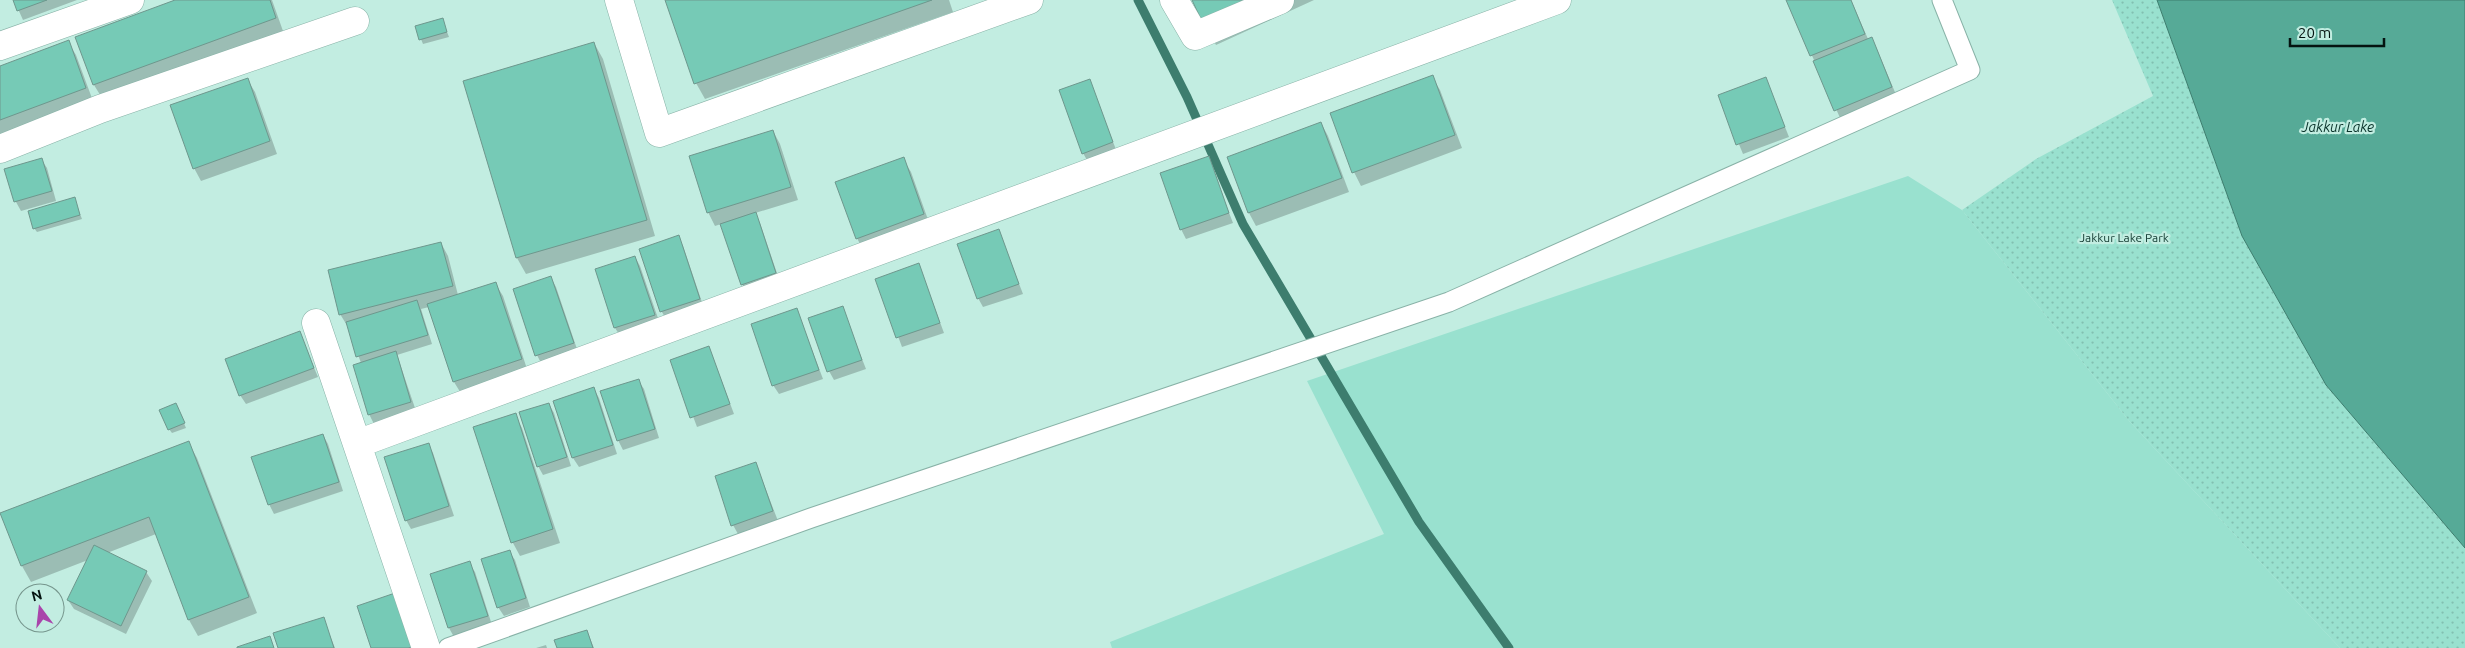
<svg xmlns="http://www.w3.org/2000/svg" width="2465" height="648" font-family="Ubuntu,sans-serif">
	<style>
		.grass { fill: #99e1cf }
		.park { fill: url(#park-dots) }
		.water { fill: #56aa97; stroke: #3d7d6e }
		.shadow { fill: #0003 }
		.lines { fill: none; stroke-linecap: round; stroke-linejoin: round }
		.stream { stroke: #3d7d6e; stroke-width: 9 }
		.building { fill: #76cab6; stroke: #6e978d }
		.service-casing { stroke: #88b2a7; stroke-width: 21 }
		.minor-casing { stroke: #88b2a7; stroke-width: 29 }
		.service { stroke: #fff; stroke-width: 19 }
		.minor { stroke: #fff; stroke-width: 28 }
		.labels { text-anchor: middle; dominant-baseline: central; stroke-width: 4.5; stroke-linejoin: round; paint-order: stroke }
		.park-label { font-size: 12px; fill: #113930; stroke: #c2ede1 }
		.water-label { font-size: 14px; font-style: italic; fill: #09322a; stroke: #c2ede1 }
	</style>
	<defs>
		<pattern id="park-dots" width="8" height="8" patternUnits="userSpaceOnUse" patternTransform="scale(1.25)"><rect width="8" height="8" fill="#99e1cf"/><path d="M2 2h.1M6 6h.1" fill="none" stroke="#82c0b1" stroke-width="1.8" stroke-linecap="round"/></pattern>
	</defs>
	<rect width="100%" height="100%" fill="#c2ede1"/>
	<!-- grass -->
	<path class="grass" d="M 1908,176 L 1962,210 L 2130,422 L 2340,648 L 1112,648 L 1110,642 L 1384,534 L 1307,381 Z"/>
	<!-- park -->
	<path class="park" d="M 2112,0 L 2157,0 L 2242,236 L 2326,385 L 2465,548 L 2465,648 L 2340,648 L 2130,422 L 1962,210 L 2036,159 L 2153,96 Z"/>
	<!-- water -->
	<path class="water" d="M 2157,0 L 2465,0 L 2465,548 L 2326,385 L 2242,236 Z"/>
	<!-- shadow -->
	<path class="shadow" d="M 14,0 L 77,0 L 23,20 Z
		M 178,0 L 272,0 L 283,31 L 102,98 L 94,85 L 76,38 Z
		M 666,0 L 949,0 L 953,12 L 705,99 L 696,83 Z
		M 1193,0 L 1314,0 L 1216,45 Z
		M 1787,0 L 1851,0 L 1868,39 L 1871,38 L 1876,47 L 1897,97 L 1841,120 Z
		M 442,19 L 449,37 L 423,44 L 416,27 Z
		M 68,42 L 76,55 L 93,101 L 0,136 L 0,67 Z
		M 594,43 L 603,59 L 655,236 L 526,274 L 517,258 Z
		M 1432,77 L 1440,90 L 1462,148 L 1361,186 L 1354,172 L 1332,114 Z
		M 247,79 L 255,92 L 277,154 L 201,181 L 194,168 Z
		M 1766,79 L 1789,137 L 1743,154 L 1719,96 Z
		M 1089,81 L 1117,152 L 1088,162 L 1083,153 Z
		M 1321,123 L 1328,136 L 1349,192 L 1256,226 L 1249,213 L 1228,158 Z
		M 773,131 L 780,144 L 798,200 L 755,213 L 760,223 L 780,282 L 747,293 L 742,284 L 721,224 L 715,226 L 708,212 Z
		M 1208,158 L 1233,223 L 1186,239 L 1181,229 Z
		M 41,159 L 47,168 L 56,201 L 21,211 L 16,202 L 6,169 Z
		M 903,159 L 911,172 L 931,228 L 864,252 L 857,238 Z
		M 74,198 L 82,219 L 37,232 L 34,228 Z
		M 999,231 L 1023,294 L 983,307 L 978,298 Z
		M 678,236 L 683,246 L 704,308 L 667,321 L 662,312 L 640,250 Z
		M 441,243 L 448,256 L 458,295 L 495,283 L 503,296 L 528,372 L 462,395 L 454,382 L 429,307 L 421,309 L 432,344 L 397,355 L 416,411 L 374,424 L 369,414 L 361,363 L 348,327 L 340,314 Z
		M 635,257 L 640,266 L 660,324 L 621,337 L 615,328 L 596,270 Z
		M 919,265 L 944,333 L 902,347 L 877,280 Z
		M 551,278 L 556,287 L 578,352 L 542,365 L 537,355 Z
		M 842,308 L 866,369 L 834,380 L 829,371 Z
		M 797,310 L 823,379 L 779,394 L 773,385 Z
		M 299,332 L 318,377 L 246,404 L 240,395 Z
		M 709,347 L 734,414 L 697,427 L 672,360 Z
		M 638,380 L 644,389 L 659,438 L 623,450 L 618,440 Z
		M 594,389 L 599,398 L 617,454 L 579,467 L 573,458 L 555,401 Z
		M 549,404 L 554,413 L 571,466 L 543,475 L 538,466 Z
		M 178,409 L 186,428 L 172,433 L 169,429 Z
		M 515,415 L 522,428 L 560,543 L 520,556 L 513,543 L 475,428 Z
		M 323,435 L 328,444 L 343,491 L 274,514 L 269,504 Z
		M 188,442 L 197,458 L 257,613 L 198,636 L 189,620 L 156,534 L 107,553 L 146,572 L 152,581 L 126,634 L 74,609 L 68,600 L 88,560 L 31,582 L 22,566 L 2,513 Z
		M 428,444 L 433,453 L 454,516 L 411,529 L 406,520 Z
		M 756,464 L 778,521 L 738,534 L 733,525 Z
		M 509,551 L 515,560 L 530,607 L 504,616 L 498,607 Z
		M 469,563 L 475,572 L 492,625 L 454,637 L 449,628 L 432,575 Z
		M 323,618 L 335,648 L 279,648 Z
		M 587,631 L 594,648 L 558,648 Z
		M 546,645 L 547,648 L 536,648 Z"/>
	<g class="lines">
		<!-- stream -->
		<path class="stream" d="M 1138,0 L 1187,97 L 1243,224 L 1419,522 L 1509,648"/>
	</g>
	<!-- building -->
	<path class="building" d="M 13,0 L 47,0 L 17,11 Z
		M 175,0 L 270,0 L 276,18 L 93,85 L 75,37 Z
		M 665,0 L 932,0 L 694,84 Z
		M 1192,0 L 1270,0 L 1206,30 Z
		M 1786,0 L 1851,0 L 1865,34 L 1810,56 Z
		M 443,18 L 447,32 L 419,40 L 415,26 Z
		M 1872,37 L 1892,87 L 1834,111 L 1813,61 Z
		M 69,40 L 86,88 L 0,120 L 0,66 Z
		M 594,42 L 647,220 L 516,258 L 463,81 Z
		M 1433,75 L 1455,135 L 1352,173 L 1330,113 Z
		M 1766,77 L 1785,127 L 1736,145 L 1718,95 Z
		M 248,78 L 270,141 L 193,169 L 170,105 Z
		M 1090,79 L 1113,142 L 1082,154 L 1059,90 Z
		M 1321,122 L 1342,178 L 1248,213 L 1227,157 Z
		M 773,130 L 791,187 L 707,213 L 689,156 Z
		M 1209,156 L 1229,213 L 1180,230 L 1160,173 Z
		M 904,157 L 924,214 L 856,239 L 835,182 Z
		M 42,158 L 52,191 L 14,202 L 4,169 Z
		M 75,197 L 80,215 L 33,229 L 28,211 Z
		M 756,212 L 776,273 L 741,285 L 720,224 Z
		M 999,229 L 1019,284 L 977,299 L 957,244 Z
		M 679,235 L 700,299 L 660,312 L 639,249 Z
		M 441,242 L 453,286 L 339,315 L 328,270 Z
		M 635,256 L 655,315 L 614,328 L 595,269 Z
		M 919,263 L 940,323 L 896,338 L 875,279 Z
		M 551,276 L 574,343 L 535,356 L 513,289 Z
		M 496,282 L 522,359 L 453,382 L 427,304 Z
		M 417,300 L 428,335 L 356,357 L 346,322 Z
		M 843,306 L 862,360 L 827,372 L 808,318 Z
		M 797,308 L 819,370 L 772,386 L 751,324 Z
		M 300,331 L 314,368 L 239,396 L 225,359 Z
		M 709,346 L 730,404 L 690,418 L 670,360 Z
		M 396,351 L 411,402 L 368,415 L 353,365 Z
		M 639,379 L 655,429 L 617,441 L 600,391 Z
		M 594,387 L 613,445 L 572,458 L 553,401 Z
		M 176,403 L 185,423 L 168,430 L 159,410 Z
		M 549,403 L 567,457 L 537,467 L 519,412 Z
		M 516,413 L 553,529 L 511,543 L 473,427 Z
		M 323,434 L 339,482 L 268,505 L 251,457 Z
		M 189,441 L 249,597 L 188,620 L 149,517 L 21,566 L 0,513 Z
		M 429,443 L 449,506 L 405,521 L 384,457 Z
		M 756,462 L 773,511 L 731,526 L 715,476 Z
		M 94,545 L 147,571 L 121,626 L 67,600 Z
		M 510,550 L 526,598 L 497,608 L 481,559 Z
		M 470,561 L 488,616 L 448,628 L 430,574 Z
		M 398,592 L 415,646 L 408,648 L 371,648 L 357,606 Z
		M 324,617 L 334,648 L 278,648 L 273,633 Z
		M 587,630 L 593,648 L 557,648 L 554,640 Z
		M 270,636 L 274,648 L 237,648 L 237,647 Z"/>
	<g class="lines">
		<!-- service casing -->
		<g class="service-casing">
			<path id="service" d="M 448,648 L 811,518 L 1449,302 L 1970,70 L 1942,0"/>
		</g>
		<!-- minor casing -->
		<g class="minor-casing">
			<path id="minor" d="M 619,0 L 659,133 L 1029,0
				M 1174,0 L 1195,36 L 1280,0
				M 0,46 L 130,0
				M 0,149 L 100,109 L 355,21
				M 316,323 L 426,648
				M 357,444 L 1557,0"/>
		</g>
		<!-- service -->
		<use href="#service" class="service"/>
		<!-- minor -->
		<use href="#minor" class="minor"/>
	</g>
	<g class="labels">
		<!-- park labels -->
		<g class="park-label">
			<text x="2124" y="237">Jakkur Lake Park</text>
		</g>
		<!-- water labels -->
		<g class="water-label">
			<text x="2338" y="127">Jakkur Lake</text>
		</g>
	</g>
	<!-- north arrow -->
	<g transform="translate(40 608) rotate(345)"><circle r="24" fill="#c2ede1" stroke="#76968d"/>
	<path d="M0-4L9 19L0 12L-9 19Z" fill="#a945ab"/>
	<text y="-8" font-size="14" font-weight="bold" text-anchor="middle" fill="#041310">N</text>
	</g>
	<!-- scale -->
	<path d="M2290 38v8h94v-8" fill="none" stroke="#041310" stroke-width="2.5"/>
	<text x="2298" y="38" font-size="15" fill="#041310" stroke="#c2ede1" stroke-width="4" paint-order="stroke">20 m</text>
</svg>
